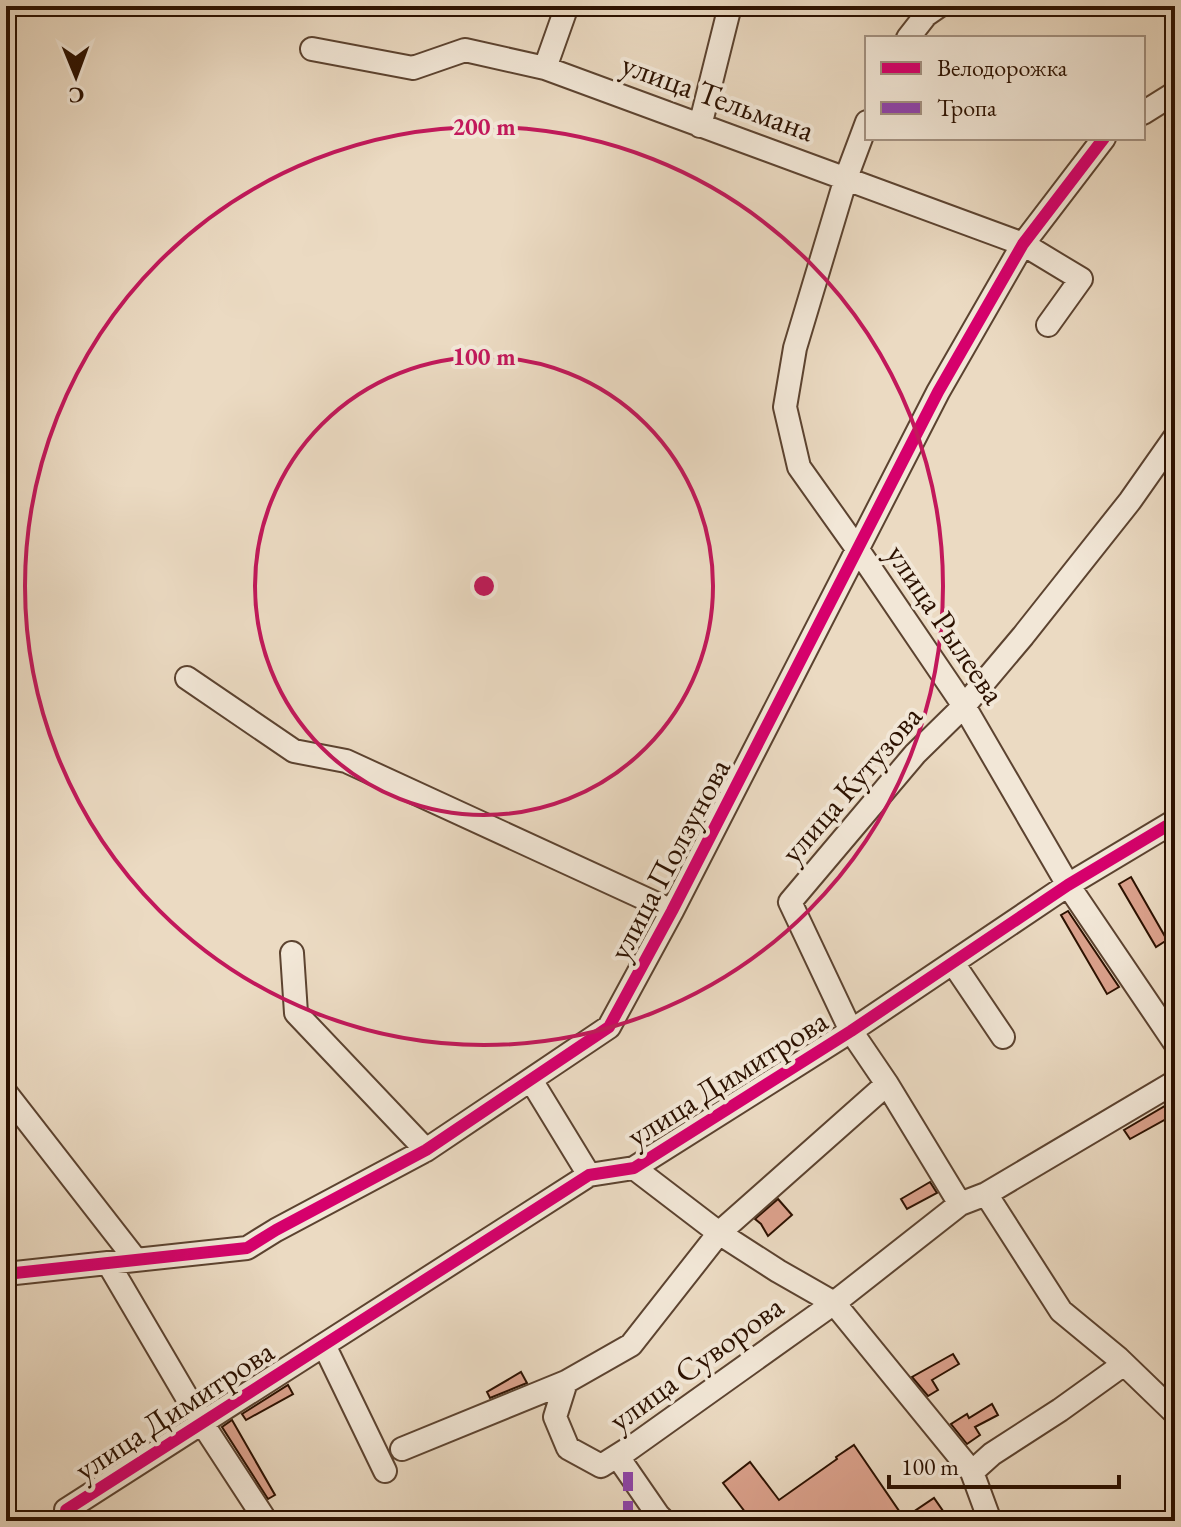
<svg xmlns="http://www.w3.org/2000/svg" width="1181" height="1527" font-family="'EB Garamond',serif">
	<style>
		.building { fill: #dca28d; stroke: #2c1100; stroke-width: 2 }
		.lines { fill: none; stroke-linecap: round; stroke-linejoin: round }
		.minor-casing { stroke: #5c4330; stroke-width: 26 }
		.minor { stroke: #f2e7d7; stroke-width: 22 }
		.quiet { stroke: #8e44ad; stroke-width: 10; stroke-dasharray: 20 10; stroke-linecap: butt }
		.cycleway-casing { stroke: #f2e7d7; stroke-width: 17 }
		.cycleway { stroke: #d6006c; stroke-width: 12 }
		.ring { fill: none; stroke: #c2185b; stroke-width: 4 }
		.labels { text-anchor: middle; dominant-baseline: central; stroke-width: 8; stroke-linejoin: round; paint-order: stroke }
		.street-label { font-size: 32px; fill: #2c1100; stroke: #f2e7d7 }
		.centre { fill: #c2185b; stroke: #f2e7d7; stroke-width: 4 }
		.ring-label { font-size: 24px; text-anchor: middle; font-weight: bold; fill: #c2185b; stroke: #f2e7d7; stroke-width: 8; stroke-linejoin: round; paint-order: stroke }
	</style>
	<rect width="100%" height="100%" fill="#ebdac2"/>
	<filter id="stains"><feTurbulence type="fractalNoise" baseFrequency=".0025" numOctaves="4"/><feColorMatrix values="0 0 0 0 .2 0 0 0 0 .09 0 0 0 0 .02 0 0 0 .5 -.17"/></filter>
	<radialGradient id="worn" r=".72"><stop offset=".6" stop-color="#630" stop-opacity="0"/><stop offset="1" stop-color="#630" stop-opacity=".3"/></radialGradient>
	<!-- building -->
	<path class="building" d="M 1131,877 L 1167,940 L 1156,947 L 1119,884 Z
		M 1068,911 L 1119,987 L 1107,994 L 1061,915 Z
		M 1170,1103 L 1175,1114 L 1130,1139 L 1124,1130 Z
		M 930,1182 L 937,1193 L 907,1209 L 901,1199 Z
		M 778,1199 L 792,1215 L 768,1236 L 761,1224 L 755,1219 Z
		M 953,1354 L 959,1364 L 932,1380 L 938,1390 L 928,1396 L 912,1377 Z
		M 521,1372 L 527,1383 L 490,1398 L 487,1392 Z
		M 288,1385 L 293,1394 L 246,1420 L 242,1414 Z
		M 992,1404 L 998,1415 L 975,1427 L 980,1435 L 967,1444 L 951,1424 L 967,1414 L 969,1418 Z
		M 232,1420 L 275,1495 L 268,1499 L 222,1427 Z
		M 854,1445 L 904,1518 L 934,1498 L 950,1521 L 752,1521 L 723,1483 L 750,1462 L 779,1500 L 837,1459 L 836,1457 Z"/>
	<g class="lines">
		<!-- minor casing -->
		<g class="minor-casing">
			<path id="minor" d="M 908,38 L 926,15 L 939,6
				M 312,49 L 413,68 L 465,50 L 545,68 L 1023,244 L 1081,279 L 1048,325
				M 545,68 L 567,6
				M 1143,113 L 1175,93
				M 867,122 L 846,178 L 795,348 L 785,407 L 799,467 L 858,550 L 964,706 L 1068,885 L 1175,1043
				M 700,126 L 730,6
				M 187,678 L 294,751 L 346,761 L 672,911
				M 292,953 L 296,1013 L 426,1150
				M 953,963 L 1003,1037
				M 531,1080 L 589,1175
				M 6,1093 L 136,1260
				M 634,1168 L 719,1233 L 887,1084
				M 986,1194 L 1061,1311 L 1118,1358 L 1175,1413
				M 960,1204 L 887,1084 L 851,1031 L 790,902 L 915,754 L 964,706 L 1023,636 L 1130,501 L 1175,437
				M 108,1263 L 202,1423 L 266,1521
				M 6,1274 L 247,1248 L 276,1230 L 426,1150 L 609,1027 L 672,911 L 938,392 L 1023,244 L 1104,138
				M 324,1345 L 385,1471
				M 566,1382 L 555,1417 L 568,1448 L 601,1466 L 628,1449
				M 402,1449 L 566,1382 L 631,1345 L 719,1233 L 778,1271 L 834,1303 L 972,1472 L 990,1521
				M 972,1472 L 992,1454 L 1060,1410 L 1124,1364
				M 66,1521 L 66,1510 L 589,1175 L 634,1168 L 851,1031 L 1068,885 L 1175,821
				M 664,1521 L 658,1515 L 618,1457 L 834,1303 L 960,1204 L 986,1194 L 1175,1082"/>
		</g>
		<!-- minor -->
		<use href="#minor" class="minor"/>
		<!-- quiet -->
		<path class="quiet" d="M 628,1521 L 628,1472"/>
		<!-- cycleway casing -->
		<g class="cycleway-casing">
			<path id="cycleway" d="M 6,1274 L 247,1248 L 276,1230 L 426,1150 L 609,1027 L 672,911 L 938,392 L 1023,244 L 1104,138
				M 66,1521 L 66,1510 L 589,1175 L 634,1168 L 851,1031 L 1068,885 L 1175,821"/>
		</g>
		<!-- cycleway -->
		<use href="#cycleway" class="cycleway"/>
	</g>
	<!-- distance rings -->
	<g class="ring">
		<circle cx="484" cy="586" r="229"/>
		<circle cx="484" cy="586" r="459"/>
	</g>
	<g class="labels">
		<!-- street labels -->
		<g class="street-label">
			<text transform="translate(718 97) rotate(20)">улица Тельмана</text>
			<text transform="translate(946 624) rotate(56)">улица Рылеева</text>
			<text transform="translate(851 784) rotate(-49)">улица Кутузова</text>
			<text transform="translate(669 859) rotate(-62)">улица Ползунова</text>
			<text transform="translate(727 1078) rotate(-32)">улица Димитрова</text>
			<text transform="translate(696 1363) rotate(-36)">улица Суворова</text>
			<text transform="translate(174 1410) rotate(-33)">улица Димитрова</text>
		</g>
	</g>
	<circle cx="484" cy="586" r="12" class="centre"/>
	<g class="ring-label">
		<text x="484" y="135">200 m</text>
		<text x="484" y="365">100 m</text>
	</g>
	<!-- margin -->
	<rect width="1181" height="1527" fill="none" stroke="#ebdac2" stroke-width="32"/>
	<rect x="8" y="8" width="1165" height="1511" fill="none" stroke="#2c1100" stroke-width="4"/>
	<rect x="16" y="16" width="1149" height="1495" fill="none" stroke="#2c1100" stroke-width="2"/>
	<!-- legend -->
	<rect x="865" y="36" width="280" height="104" fill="#f2e7d7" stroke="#a39181" stroke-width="2"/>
	<rect x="881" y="62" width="40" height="12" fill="#d6006c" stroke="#a39181" stroke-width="2"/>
	<text x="937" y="76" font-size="24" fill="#2c1100">Велодорожка</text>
	<rect x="881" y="102" width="40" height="12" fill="#8e44ad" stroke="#a39181" stroke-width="2"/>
	<text x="937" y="116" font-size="24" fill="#2c1100">Тропа</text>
	<!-- north arrow -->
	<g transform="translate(76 76) rotate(179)" stroke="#f2e7d7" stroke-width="6" paint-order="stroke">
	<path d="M0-6L14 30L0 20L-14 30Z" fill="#2c1100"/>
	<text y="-12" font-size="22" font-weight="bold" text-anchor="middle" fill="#2c1100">С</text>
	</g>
	<!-- scale -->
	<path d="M889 1475v12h230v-12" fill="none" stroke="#2c1100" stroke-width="4"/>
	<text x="901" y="1475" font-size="24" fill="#2c1100" stroke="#f2e7d7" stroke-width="6" paint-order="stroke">100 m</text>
	<rect width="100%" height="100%" filter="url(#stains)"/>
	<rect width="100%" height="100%" fill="url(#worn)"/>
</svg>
